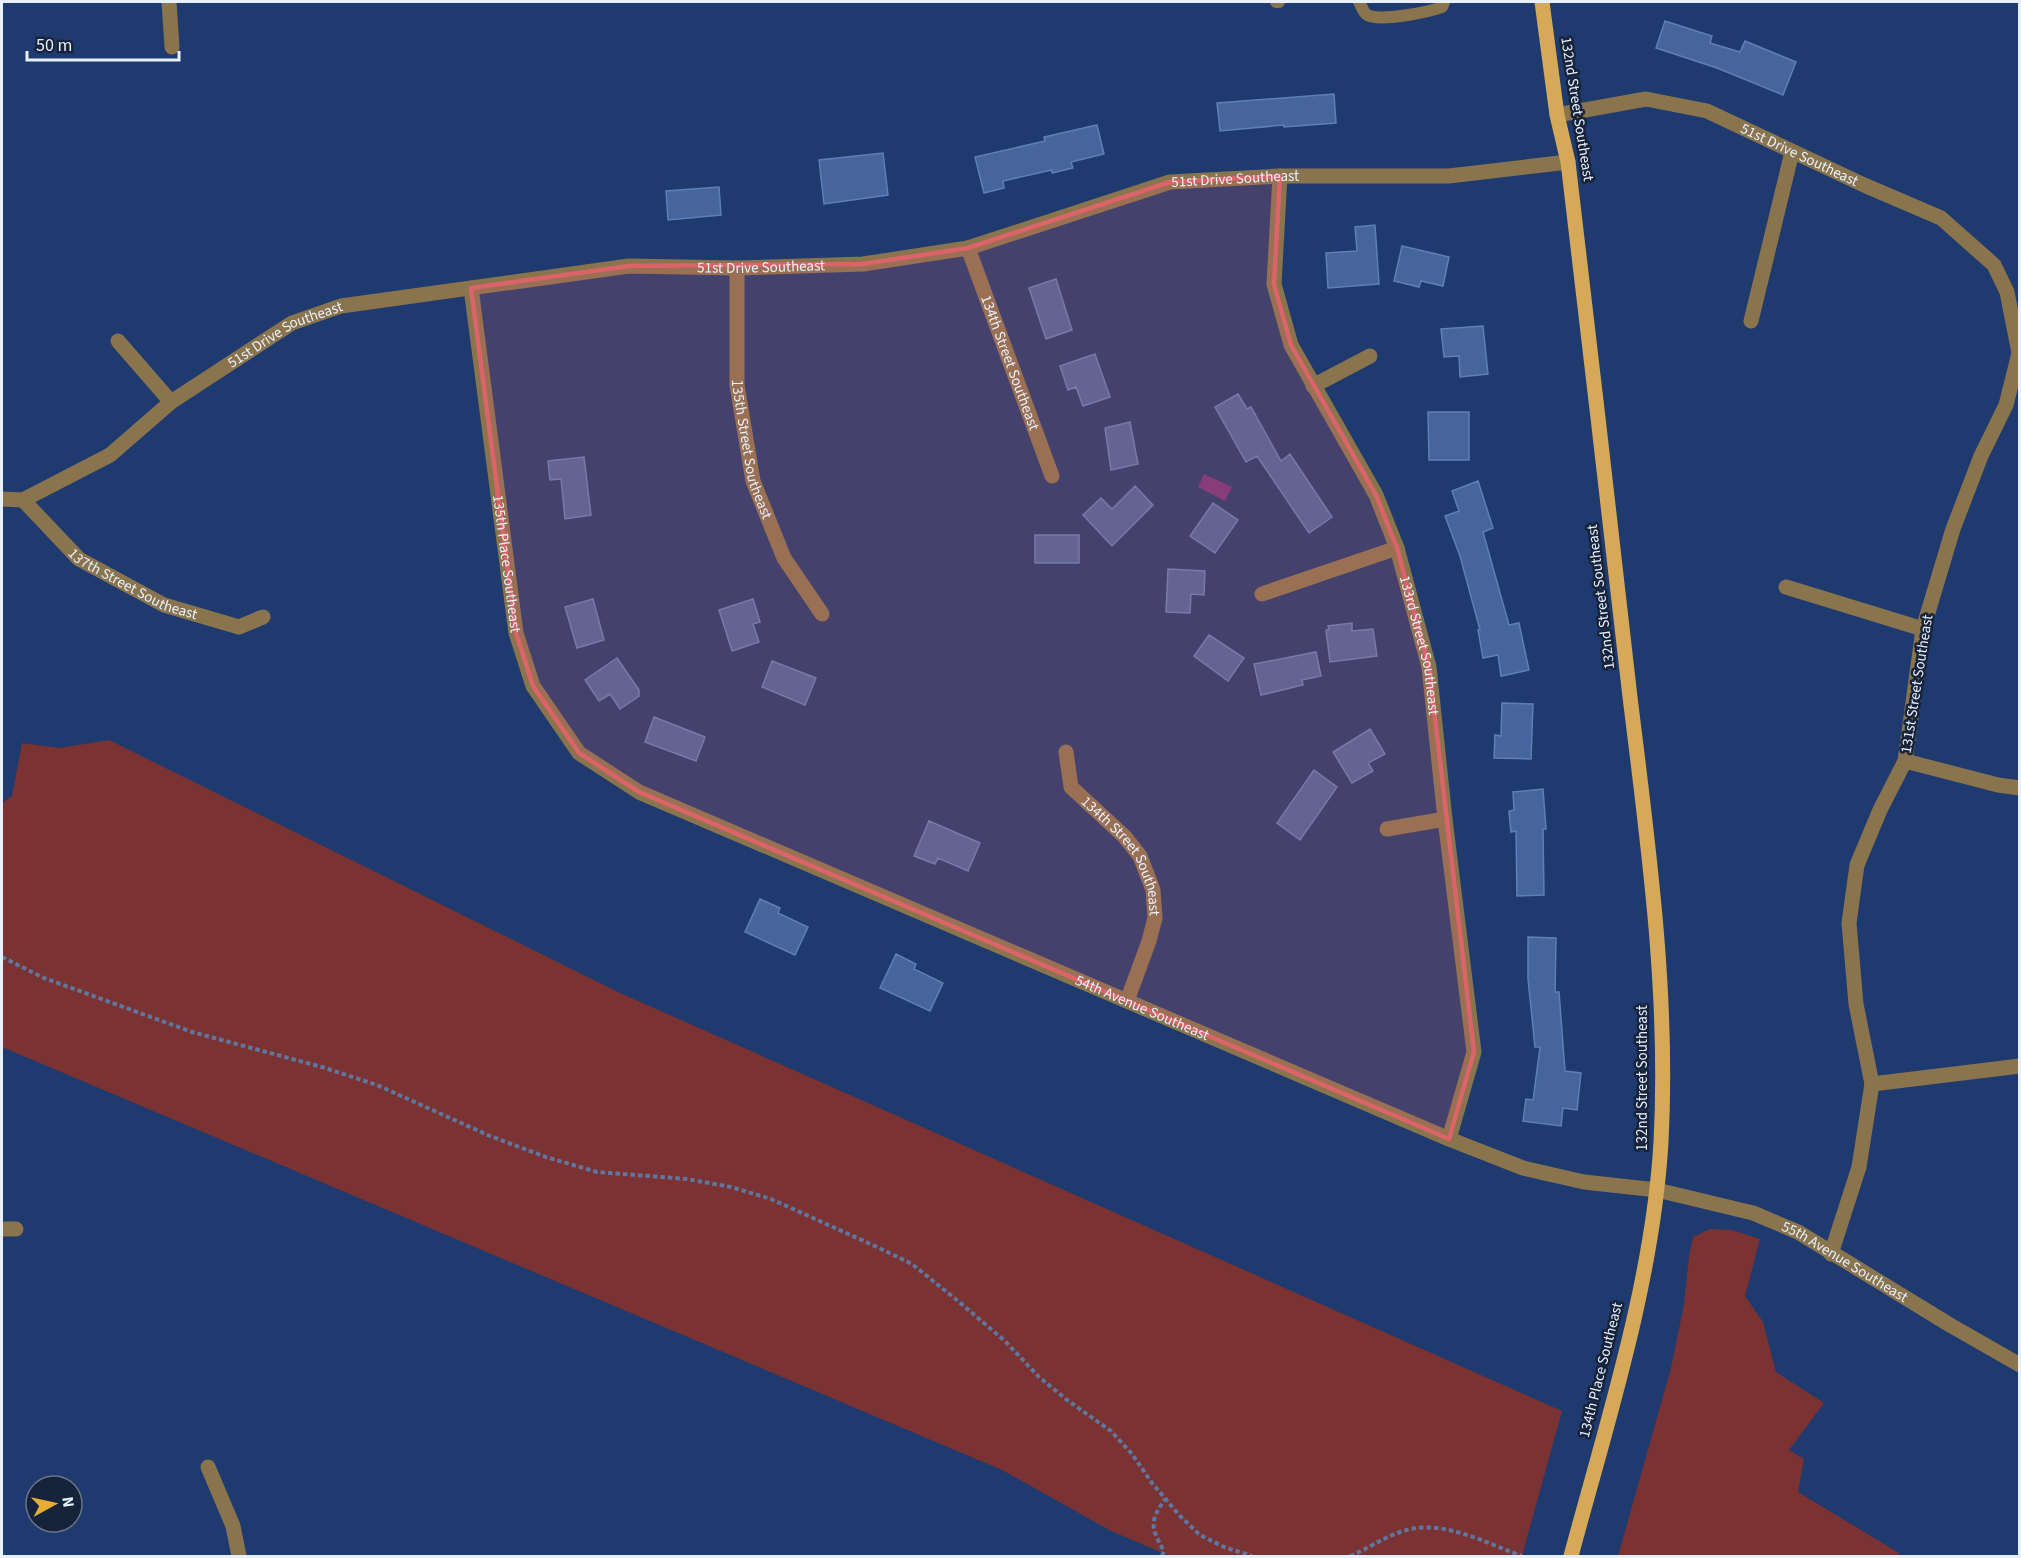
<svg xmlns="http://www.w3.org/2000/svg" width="2021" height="1558" font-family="'Source Sans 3',sans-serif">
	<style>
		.green { fill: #7a3233 }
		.water { fill: #72347d }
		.building { fill: #46659d; stroke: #5f7fb8; stroke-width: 1.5 }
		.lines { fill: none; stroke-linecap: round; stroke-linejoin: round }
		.path { stroke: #60769d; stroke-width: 4; stroke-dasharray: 4.5 3; stroke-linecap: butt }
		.service { stroke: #89744e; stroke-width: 12 }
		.minor { stroke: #89744e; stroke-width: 15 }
		.primary { stroke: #d5a957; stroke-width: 15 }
		.marked { fill: #db6468; fill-opacity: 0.2; stroke: #db6468; stroke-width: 4.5; stroke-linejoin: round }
		.labels { text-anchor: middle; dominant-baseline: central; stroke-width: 5; stroke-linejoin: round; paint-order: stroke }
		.street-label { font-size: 15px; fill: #e8f0fd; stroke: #16233a }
	</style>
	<rect width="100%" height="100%" fill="#1e3a6e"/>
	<!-- green -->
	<path class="green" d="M 109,740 L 618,992 L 1562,1411 L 1522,1556 L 1170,1556 L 1111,1531 L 1002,1470 L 2,1047 L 2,803 L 12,796 L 22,743 L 60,748 Z
		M 1710,1229 L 1732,1230 L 1760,1239 L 1745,1296 L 1763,1322 L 1776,1372 L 1824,1403 L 1789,1450 L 1804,1459 L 1798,1492 L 1899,1553 L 1898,1556 L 1618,1556 L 1671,1368 L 1684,1304 L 1689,1256 L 1693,1237 Z"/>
	<!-- water -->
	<path class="water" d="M 1204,474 L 1232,487 L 1225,501 L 1198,487 Z"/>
	<!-- building -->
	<path class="building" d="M 1665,21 L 1712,36 L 1710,43 L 1740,52 L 1745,41 L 1796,62 L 1783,95 L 1717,68 L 1656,48 Z
		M 1334,94 L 1336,123 L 1284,127 L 1284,125 L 1220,131 L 1217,103 Z
		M 1097,125 L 1104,154 L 1071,162 L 1073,168 L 1052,173 L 1052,170 L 1003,181 L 1004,188 L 984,193 L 975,157 L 1045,141 L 1044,137 Z
		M 883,153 L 888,195 L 824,204 L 819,160 Z
		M 719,187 L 721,215 L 668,220 L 666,191 Z
		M 1375,225 L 1379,284 L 1328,288 L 1326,253 L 1357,251 L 1355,227 Z
		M 1402,246 L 1449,257 L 1443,286 L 1421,281 L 1419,287 L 1394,281 Z
		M 1056,279 L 1072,330 L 1046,339 L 1029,288 Z
		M 1483,326 L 1488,374 L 1460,377 L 1459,356 L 1444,357 L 1441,329 Z
		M 1095,354 L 1110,397 L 1083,406 L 1076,387 L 1068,390 L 1060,366 Z
		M 1238,394 L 1247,409 L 1251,407 L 1281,461 L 1290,454 L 1332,517 L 1309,533 L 1257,456 L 1246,462 L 1215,407 Z
		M 1428,412 L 1469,412 L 1469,460 L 1429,460 Z
		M 1130,422 L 1138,464 L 1111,470 L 1105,428 Z
		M 584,457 L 591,515 L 565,519 L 561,479 L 550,480 L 548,461 Z
		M 1478,481 L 1493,528 L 1483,532 L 1509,625 L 1519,623 L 1529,670 L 1501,676 L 1498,655 L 1483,658 L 1478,630 L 1480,630 L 1460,556 L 1445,516 L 1459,511 L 1452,491 Z
		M 1135,486 L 1153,505 L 1112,546 L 1083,515 L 1101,498 L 1112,509 Z
		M 1213,503 L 1238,520 L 1215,553 L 1190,536 Z
		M 1035,535 L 1079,535 L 1079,563 L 1035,563 Z
		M 1168,569 L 1205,571 L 1204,595 L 1191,594 L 1190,613 L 1166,612 Z
		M 593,599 L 604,640 L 577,648 L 565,607 Z
		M 753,599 L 760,622 L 753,624 L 759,642 L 732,651 L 719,610 Z
		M 1352,623 L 1352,631 L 1373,629 L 1377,656 L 1330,662 L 1326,630 L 1329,630 L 1328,626 Z
		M 1209,635 L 1244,658 L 1228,681 L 1194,656 Z
		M 1316,652 L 1321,676 L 1302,680 L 1303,685 L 1261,695 L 1254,664 Z
		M 617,658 L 639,690 L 639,696 L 620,709 L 610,694 L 599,701 L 585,680 Z
		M 772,661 L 816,678 L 805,705 L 762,687 Z
		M 1502,703 L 1533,704 L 1531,759 L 1494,758 L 1495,735 L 1501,736 Z
		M 654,717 L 705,737 L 696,761 L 645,742 Z
		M 1370,729 L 1385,754 L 1368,763 L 1373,771 L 1352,783 L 1333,752 Z
		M 1314,770 L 1337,787 L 1300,840 L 1277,823 Z
		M 1543,789 L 1546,829 L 1543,829 L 1544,895 L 1517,896 L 1516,831 L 1511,832 L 1509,811 L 1514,810 L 1513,792 Z
		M 929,821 L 980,843 L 968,871 L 938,858 L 935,864 L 914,856 Z
		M 760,899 L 780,908 L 778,913 L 808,927 L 795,955 L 745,932 Z
		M 1528,937 L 1556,938 L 1555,992 L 1559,992 L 1565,1071 L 1581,1073 L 1577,1110 L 1563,1108 L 1561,1126 L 1523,1121 L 1526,1099 L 1533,1100 L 1540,1047 L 1535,1047 L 1528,979 Z
		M 896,954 L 916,964 L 914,969 L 943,983 L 930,1011 L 880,988 Z"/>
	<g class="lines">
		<!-- path -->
		<path class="path" d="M 2,957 L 44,978 L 192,1032 L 322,1067 L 377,1085 L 490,1136 L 546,1157 L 597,1172 L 687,1179 L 731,1187 L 771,1199 L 877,1247 L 912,1264 L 958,1301 L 1005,1341 L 1039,1377 L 1067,1400 L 1111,1431 L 1132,1454 L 1152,1483 L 1180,1516 L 1200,1535 L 1224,1547 L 1252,1556
			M 1162,1556 L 1164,1551 C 1150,1527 1150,1521 1165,1499
			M 1350,1556 C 1367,1549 1383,1538 1400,1532 C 1441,1517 1485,1543 1522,1556"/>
		<!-- service -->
		<path class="service" d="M 1276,2 L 1279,2
			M 1359,2 C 1361,5 1363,11 1366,14 C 1376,23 1429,12 1442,7 L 1444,2"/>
		<!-- minor -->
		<g class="minor">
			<path d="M 169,2 L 172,47"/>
			<path id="s1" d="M 1557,115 L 1646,99 L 1707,111 L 1864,185 L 1941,218 L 1994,265 L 2007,292 L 2019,353 L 2006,405 L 1981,456 L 1953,529 L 1923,629 L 1905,761 L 1880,810 L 1857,865 L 1849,923 L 1856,1004 L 1872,1084 L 1859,1167 L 1831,1254"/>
			<path id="s2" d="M 1280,176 L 1274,284 L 1291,345 L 1376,495 L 1397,548 L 1429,667 L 1445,819 L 1474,1052 L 1449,1139"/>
			<path id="s3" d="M 968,248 L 1052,476"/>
			<path id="s4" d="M 737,268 L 737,385 L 753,481 L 784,558 L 822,614"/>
			<path id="s5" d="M 471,288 L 516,633 L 533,686 L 579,753 L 639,792 L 1449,1139 L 1523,1168 L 1584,1182 L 1657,1190 L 1753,1213 L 1798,1232 L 1950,1325 L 2020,1365"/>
			<path d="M 1751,321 L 1792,152"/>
			<path d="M 118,341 L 171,402"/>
			<path d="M 1313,386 L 1370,356"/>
			<path id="s6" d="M 2,499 L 23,500 L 110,455 L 171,402 L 292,323 L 341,306 L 629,266 L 737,268 L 863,264 L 968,248 L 1170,182 L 1280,176 L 1449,176 L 1568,162"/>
			<path id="s7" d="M 23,500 L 79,559 L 164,605 L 239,627 L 263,617"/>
			<path d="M 1786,587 L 1923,629"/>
			<path d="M 1262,594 L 1397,548"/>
			<path id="s8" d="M 1066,752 L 1071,787 L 1125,837 L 1140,856 L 1153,890 L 1155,918 L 1149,941 L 1127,1001"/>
			<path d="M 1905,761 L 1998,785 L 2020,788"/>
			<path d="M 1387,829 L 1445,819"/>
			<path d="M 1872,1084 L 2020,1066"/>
			<path d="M 2,1229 L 16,1229"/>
			<path d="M 208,1467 L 233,1526 L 239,1556"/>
		</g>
		<!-- primary -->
		<path class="primary" d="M 1542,2 L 1557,115 L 1568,162 C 1589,340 1610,519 1630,697 C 1648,844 1669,993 1661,1142 C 1653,1281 1607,1422 1571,1556"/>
	</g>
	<!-- marked area -->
	<path class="marked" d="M 1280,176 L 1274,284 L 1291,345 L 1376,495 L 1397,548 L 1429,667 L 1474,1052 L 1449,1139 L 639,792 L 579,753 L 533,686 L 516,633 L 471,288 L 629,266 L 863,264 L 968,248 L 1170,182 Z"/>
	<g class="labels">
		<!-- street labels -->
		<g class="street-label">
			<text transform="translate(1577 109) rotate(81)">132nd Street Southeast</text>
			<text stroke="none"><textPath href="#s1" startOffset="255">51st Drive Southeast</textPath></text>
			<text stroke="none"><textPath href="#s6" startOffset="1305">51st Drive Southeast</textPath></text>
			<text stroke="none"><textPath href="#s6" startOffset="819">51st Drive Southeast</textPath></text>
			<text stroke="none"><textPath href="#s6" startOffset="333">51st Drive Southeast</textPath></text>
			<text stroke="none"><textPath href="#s3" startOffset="122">134th Street Southeast</textPath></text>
			<text stroke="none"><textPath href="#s4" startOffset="183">135th Street Southeast</textPath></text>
			<text stroke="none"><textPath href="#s5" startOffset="278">135th Place Southeast</textPath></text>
			<text stroke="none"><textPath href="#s7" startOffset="141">137th Street Southeast</textPath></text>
			<text transform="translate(1601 597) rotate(-97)">132nd Street Southeast</text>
			<text stroke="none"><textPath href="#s2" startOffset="501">133rd Street Southeast</textPath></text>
			<text transform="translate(1917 684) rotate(-81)">131st Street Southeast</text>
			<text stroke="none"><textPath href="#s8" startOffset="124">134th Street Southeast</textPath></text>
			<text stroke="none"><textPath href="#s5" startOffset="1104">54th Avenue Southeast</textPath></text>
			<text transform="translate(1642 1078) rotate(-90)">132nd Street Southeast</text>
			<text stroke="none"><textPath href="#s5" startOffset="1856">55th Avenue Southeast</textPath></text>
			<text transform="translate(1601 1370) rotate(-76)">134th Place Southeast</text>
		</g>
	</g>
	<!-- border -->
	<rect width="2021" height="1558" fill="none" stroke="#e8f0fd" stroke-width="6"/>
	<!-- north arrow -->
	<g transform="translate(54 1504) rotate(82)"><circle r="28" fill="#16233a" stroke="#6a7588" stroke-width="1.5"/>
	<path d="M0-4.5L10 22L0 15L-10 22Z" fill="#e6ad36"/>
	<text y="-9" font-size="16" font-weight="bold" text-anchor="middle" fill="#e8f0fd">N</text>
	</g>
	<!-- scale -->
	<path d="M27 51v9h152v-9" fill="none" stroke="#e8f0fd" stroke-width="3"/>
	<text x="36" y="51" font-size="18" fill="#e8f0fd" stroke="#16233a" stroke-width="4.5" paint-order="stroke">50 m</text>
</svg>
